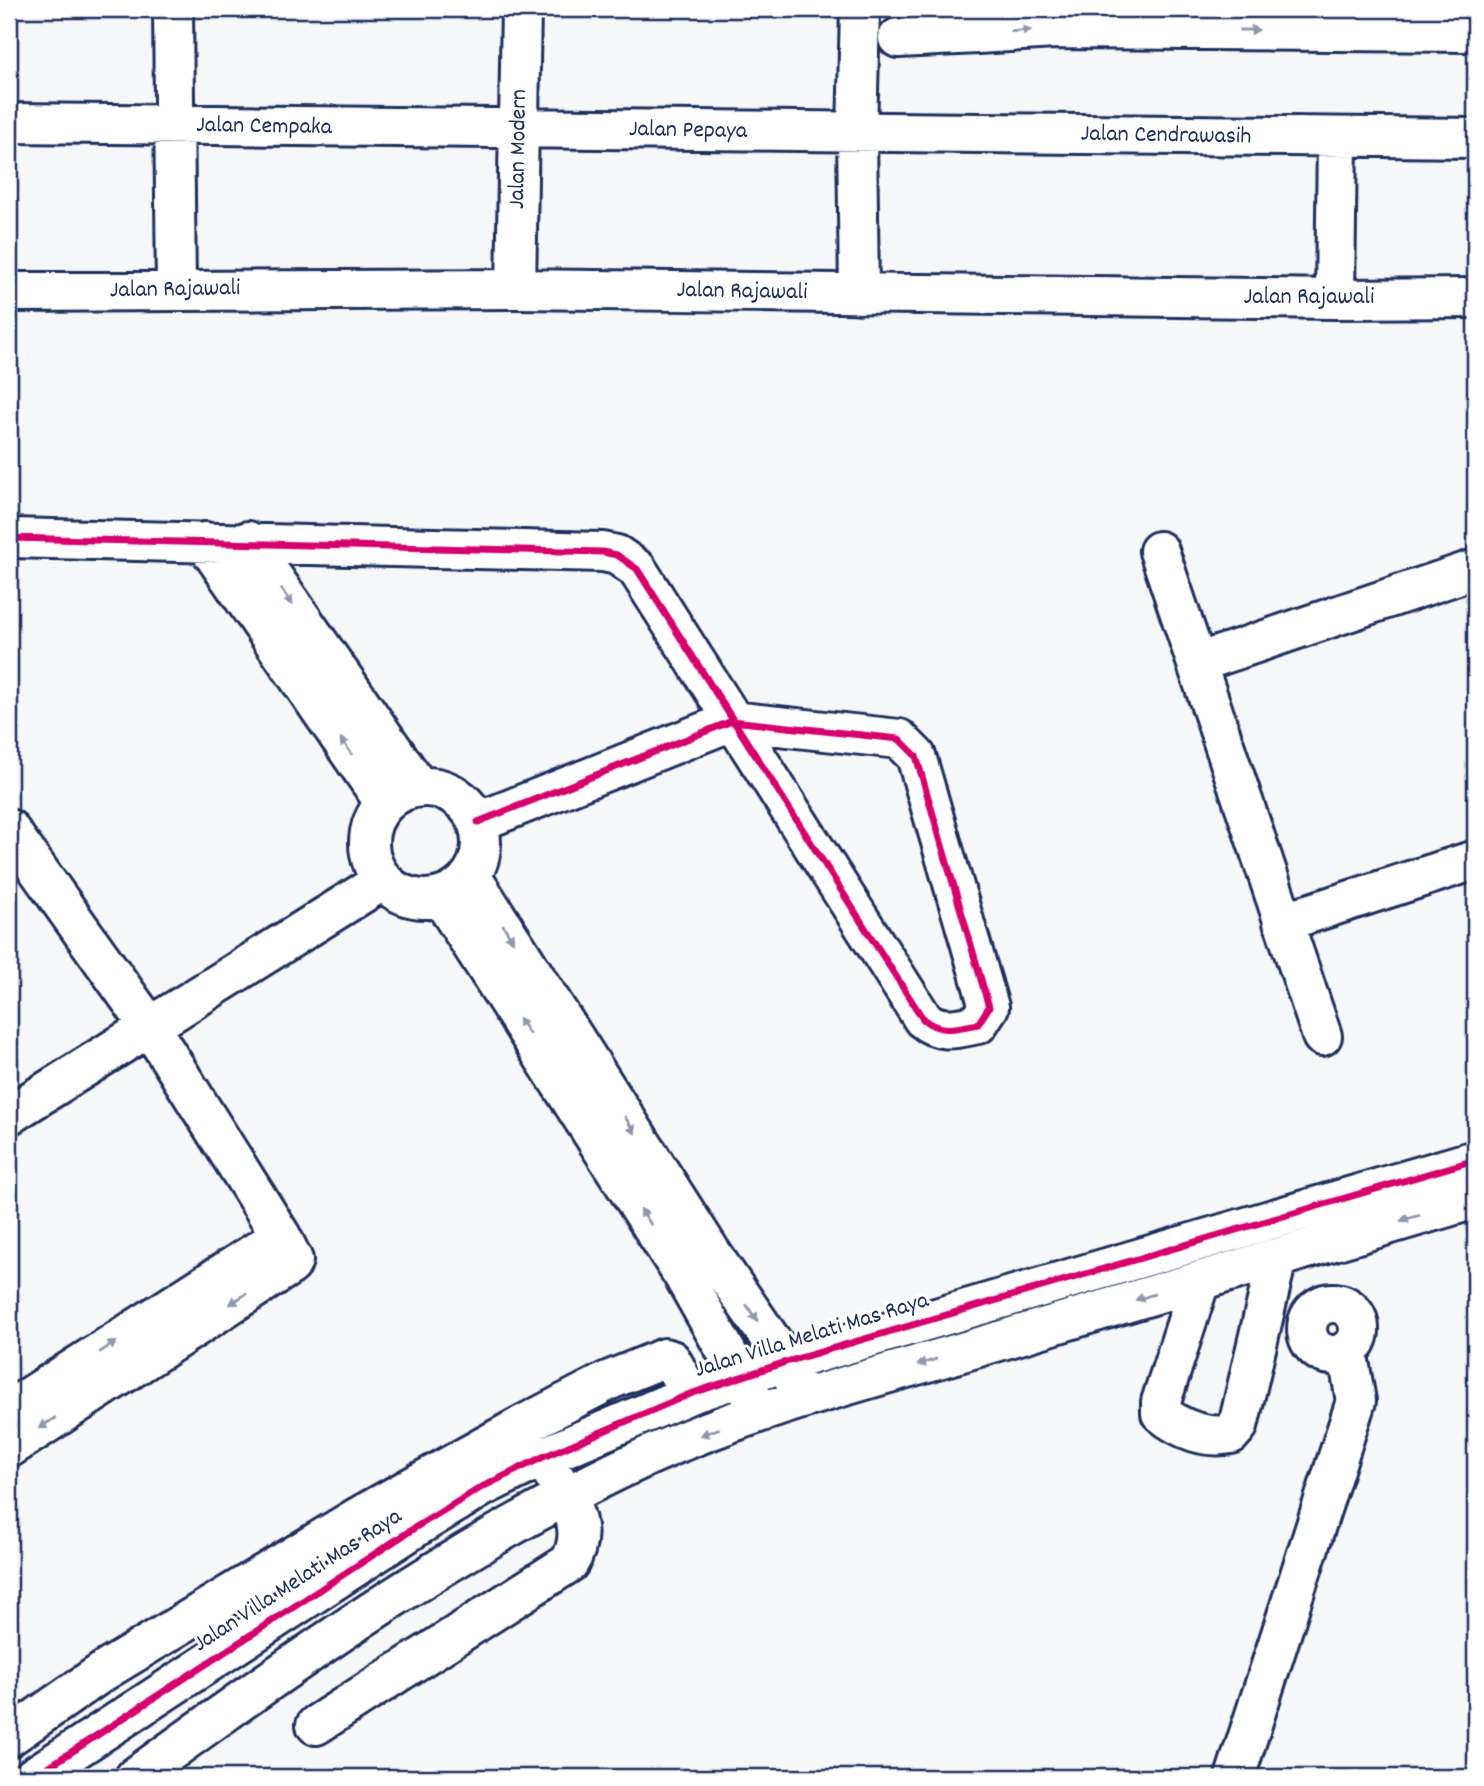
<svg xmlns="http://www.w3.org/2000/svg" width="1484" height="1786" font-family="Dekko,sans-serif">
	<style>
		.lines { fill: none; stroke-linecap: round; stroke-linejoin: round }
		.minor-casing { stroke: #1b2f5e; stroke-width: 44 }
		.minor { stroke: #fff; stroke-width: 38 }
		.cycleway-casing { stroke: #fff; stroke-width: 11 }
		.cycleway { stroke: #d6006c; stroke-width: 7 }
		.oneway { fill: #8d97ae }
		.labels { text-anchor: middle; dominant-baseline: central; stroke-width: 6; stroke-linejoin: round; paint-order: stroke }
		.street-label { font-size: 24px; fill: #1b2f5e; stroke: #fff }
	</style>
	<rect width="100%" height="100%" fill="#f6f7f9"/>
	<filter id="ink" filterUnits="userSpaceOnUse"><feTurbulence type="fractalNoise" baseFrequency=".0143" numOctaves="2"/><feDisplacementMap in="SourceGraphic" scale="14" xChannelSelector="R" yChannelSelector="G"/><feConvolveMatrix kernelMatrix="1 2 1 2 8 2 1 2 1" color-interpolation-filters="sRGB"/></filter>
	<g filter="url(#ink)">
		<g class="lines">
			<!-- minor casing -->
			<g class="minor-casing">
				<path id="minor" d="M 173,9 L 176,290
					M 977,9 L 978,34 L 1054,29 L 1475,32
					M 898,38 L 978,34
					M 9,123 L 1475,138
					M 516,289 L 521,9
					M 9,292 L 516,289 L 1335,299 L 1475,298
					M 859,294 L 857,133 L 860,9
					M 1335,299 L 1337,138
					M 9,538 L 603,552 L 617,555 L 637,569 L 923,1019 C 941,1034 957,1028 978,1024 L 989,1007 L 916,756 L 899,739 L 732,721 L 478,822
					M 248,541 L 418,786
					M 205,542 L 384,802
					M 1159,551 L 1322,1036
					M 1197,663 L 1475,569
					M369 843a56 56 0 1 1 112 0a56 56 0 1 1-112 0Z
					M 9,829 L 150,1027 L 281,1236 L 293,1260 L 291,1265 L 9,1448
					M 471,876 L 714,1257 L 786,1362 L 796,1384
					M 441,897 L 683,1275 L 753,1399
					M 1283,922 L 1475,860
					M 9,1115 L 382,881
					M 1200,1281 L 1161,1402 L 1161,1413 C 1181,1430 1207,1439 1231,1434 L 1238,1426 L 1277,1258
					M1307 1329a26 26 0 1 1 52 0a26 26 0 1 1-52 0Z
					M 9,1410 L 281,1236
					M 316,1725 L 569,1563 C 589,1530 570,1503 553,1474
					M 9,1737 L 104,1671 L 358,1517 L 521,1426 L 610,1380 L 664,1358 L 671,1360 L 690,1394
					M 33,1777 L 416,1527 L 482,1487 L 543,1457 L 690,1394 L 786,1362 L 1475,1160
					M 135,1777 C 298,1659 464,1540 648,1456 C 754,1408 868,1380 979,1347 C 1144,1297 1310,1248 1475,1199
					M 1235,1777 L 1356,1401 L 1347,1350"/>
			</g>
			<!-- minor -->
			<use href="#minor" class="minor"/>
			<!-- cycleway casing -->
			<g class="cycleway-casing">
				<path id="cycleway" d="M 9,538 L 603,552 L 617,555 L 637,569 L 923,1019 C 941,1034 957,1028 978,1024 L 989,1007 L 916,756 L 899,739 L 732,721 L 478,822
					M 33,1777 L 416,1527 L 482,1487 L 543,1457 L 690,1394 L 786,1362 L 1475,1160"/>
			</g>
			<!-- cycleway -->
			<use href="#cycleway" class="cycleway"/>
		</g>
		<!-- one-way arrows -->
		<defs><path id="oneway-solid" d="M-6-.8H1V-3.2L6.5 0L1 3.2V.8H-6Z" transform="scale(1.75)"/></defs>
		<g class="oneway">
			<use href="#oneway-solid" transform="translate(1249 30)"/>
			<use href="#oneway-solid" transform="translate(1021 31) rotate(-4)"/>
			<use href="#oneway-solid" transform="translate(287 597) rotate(55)"/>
			<use href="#oneway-solid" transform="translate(346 746) rotate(-125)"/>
			<use href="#oneway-solid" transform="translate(508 933) rotate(58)"/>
			<use href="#oneway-solid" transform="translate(524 1026) rotate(-123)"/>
			<use href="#oneway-solid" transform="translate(630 1125) rotate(58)"/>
			<use href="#oneway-solid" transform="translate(646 1217) rotate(-123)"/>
			<use href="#oneway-solid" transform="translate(1410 1218) rotate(164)"/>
			<use href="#oneway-solid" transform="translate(1145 1297) rotate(163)"/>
			<use href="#oneway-solid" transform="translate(238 1299) rotate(147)"/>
			<use href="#oneway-solid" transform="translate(752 1313) rotate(56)"/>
			<use href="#oneway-solid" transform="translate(108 1347) rotate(-32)"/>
			<use href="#oneway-solid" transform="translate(927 1362) rotate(163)"/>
			<use href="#oneway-solid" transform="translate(47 1423) rotate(147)"/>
			<use href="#oneway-solid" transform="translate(710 1432) rotate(159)"/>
		</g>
	</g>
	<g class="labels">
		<!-- street labels -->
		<g class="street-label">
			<text transform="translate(264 127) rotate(1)">Jalan Cempaka</text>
			<text transform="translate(688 131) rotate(1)">Jalan Pepaya</text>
			<text transform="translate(1166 136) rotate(1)">Jalan Cendrawasih</text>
			<text transform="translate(519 149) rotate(-89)">Jalan Modern</text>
			<text transform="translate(175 290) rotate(-1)">Jalan Rajawali</text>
			<text transform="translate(742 292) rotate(1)">Jalan Rajawali</text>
			<text x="1309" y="298">Jalan Rajawali</text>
			<text transform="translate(812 1336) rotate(-17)">Jalan Villa Melati Mas Raya</text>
			<text transform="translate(298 1581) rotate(-33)">Jalan Villa Melati Mas Raya</text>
		</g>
	</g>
	<!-- margin -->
	<rect width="1484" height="1786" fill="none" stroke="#fff" stroke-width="35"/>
	<rect x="18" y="18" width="1449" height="1751" fill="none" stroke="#1b2f5e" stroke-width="2.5" filter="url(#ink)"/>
</svg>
